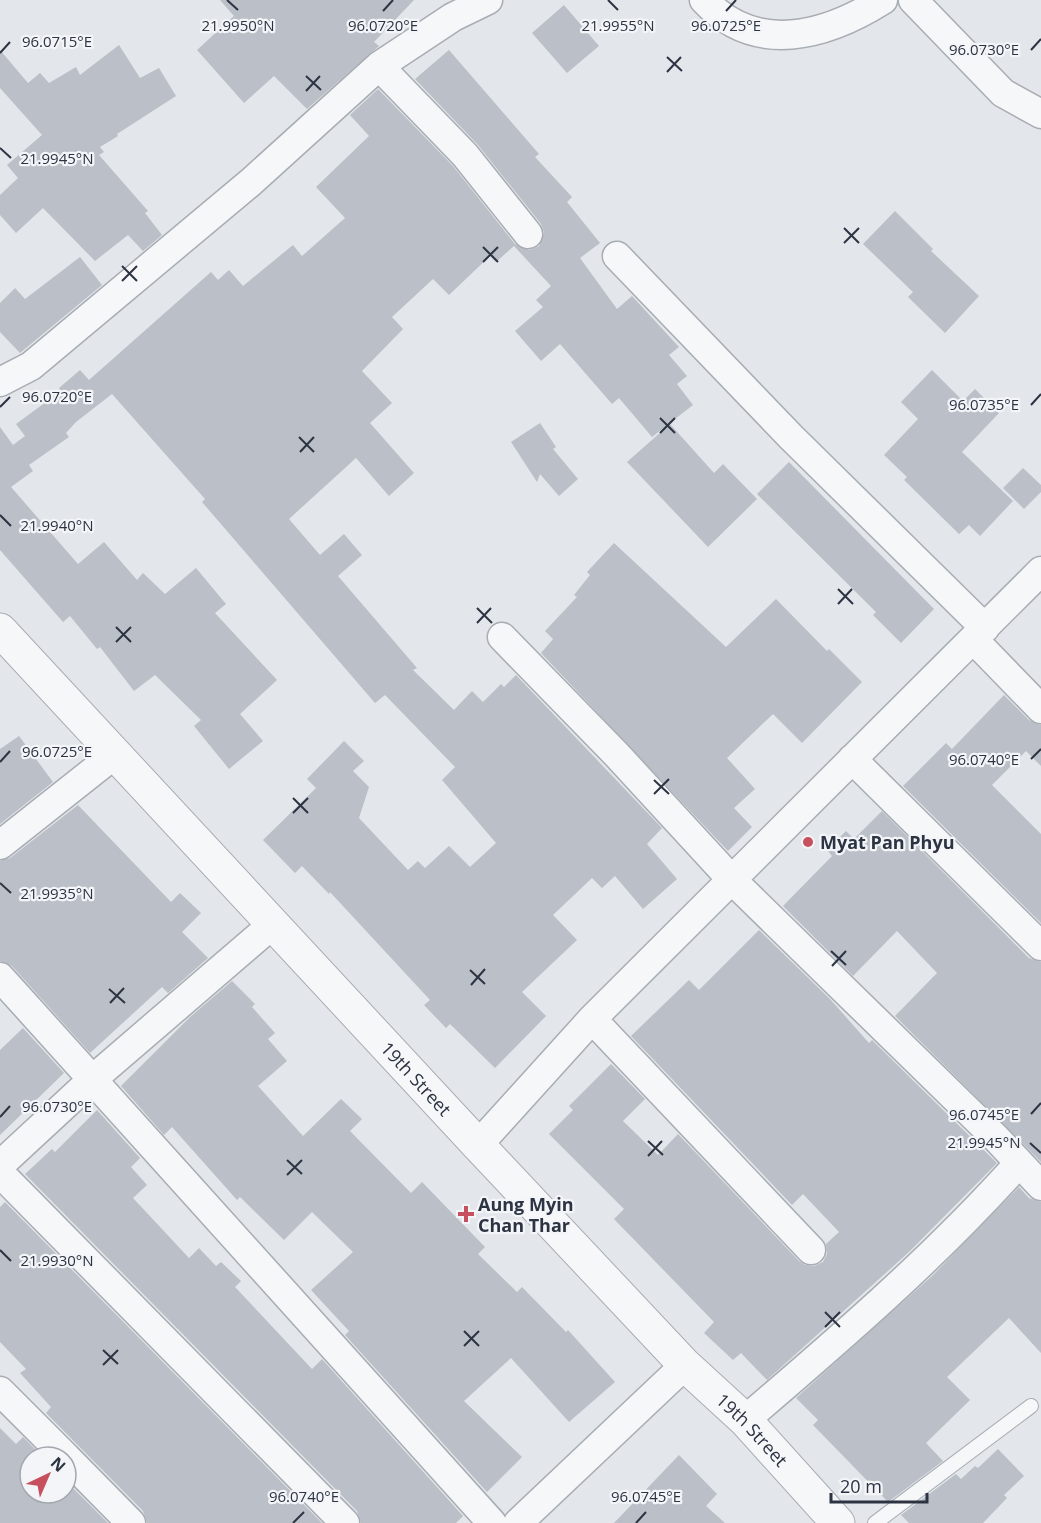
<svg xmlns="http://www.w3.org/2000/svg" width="1041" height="1523" font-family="'Open Sans',sans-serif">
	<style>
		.building { fill: #bbbfc7 }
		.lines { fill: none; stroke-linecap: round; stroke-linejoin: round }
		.service-casing { stroke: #a8adb4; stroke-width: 16 }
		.minor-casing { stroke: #a8adb4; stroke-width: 31 }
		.tertiary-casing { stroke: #a8adb4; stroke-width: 35 }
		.service { stroke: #f6f7f9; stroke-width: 14 }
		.minor { stroke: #f6f7f9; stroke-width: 28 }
		.tertiary { stroke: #f6f7f9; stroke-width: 33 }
		.ticks { fill: none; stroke: #2c3342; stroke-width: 2 }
		.poi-dot { fill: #c7505e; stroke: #f3f5f8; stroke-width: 2 }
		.labels { text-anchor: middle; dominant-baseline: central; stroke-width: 4.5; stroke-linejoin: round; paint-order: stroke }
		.poi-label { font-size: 18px; font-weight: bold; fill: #2c3342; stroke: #f3f5f8; text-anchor: start }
		.street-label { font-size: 18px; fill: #2c3342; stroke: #f3f5f8 }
		.ticks-label { font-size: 15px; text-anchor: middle; fill: #2c3342; stroke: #f3f5f8; stroke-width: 4.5; stroke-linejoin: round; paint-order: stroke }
	</style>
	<rect width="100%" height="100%" fill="#e3e6ea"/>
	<!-- building -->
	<path class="building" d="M 220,0 L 414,0 L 374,42 L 379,46 L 307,109 L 274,76 L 244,103 L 197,50 L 234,16 Z
		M 564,5 L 599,46 L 567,73 L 532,33 Z
		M 119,45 L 140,78 L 159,68 L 176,96 L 117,134 L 118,136 L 100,147 L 104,152 L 99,155 L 148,211 L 145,213 L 162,235 L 143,251 L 128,235 L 95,261 L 43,208 L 16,233 L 0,215 L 0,195 L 18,178 L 7,165 L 42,135 L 0,88 L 0,50 L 28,83 L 40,73 L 49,83 L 76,67 L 80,75 Z
		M 449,50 L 539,154 L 535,157 L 572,197 L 567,202 L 600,243 L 580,258 L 617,309 L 632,296 L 679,347 L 669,355 L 687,376 L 677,384 L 693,405 L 652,437 L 619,398 L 612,404 L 560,344 L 541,361 L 515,331 L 543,307 L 536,300 L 551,286 L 514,246 L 496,262 L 490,256 L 449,295 L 433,279 L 392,317 L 403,329 L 362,371 L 392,403 L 370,423 L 414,473 L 389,496 L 356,458 L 289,519 L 320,555 L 344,534 L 362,555 L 338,576 L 417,668 L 413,670 L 454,710 L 472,691 L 483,702 L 501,684 L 504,687 L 516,675 L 662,828 L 647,844 L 677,879 L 643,909 L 615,876 L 602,888 L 592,878 L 553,915 L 577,940 L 522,992 L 546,1016 L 495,1068 L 450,1024 L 446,1028 L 424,1005 L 430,1000 L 330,892 L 329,894 L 302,866 L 295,873 L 263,840 L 316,788 L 307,779 L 344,741 L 364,761 L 353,771 L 369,787 L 359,818 L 408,870 L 418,861 L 425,868 L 449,846 L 470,867 L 496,843 L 442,780 L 455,767 L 385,695 L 375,703 L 202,502 L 205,499 L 112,394 L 76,422 L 66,433 L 69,437 L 29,465 L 33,471 L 11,487 L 78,564 L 104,542 L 137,580 L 143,573 L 165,594 L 196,568 L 226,604 L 215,613 L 277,680 L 240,714 L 263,741 L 229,769 L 194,726 L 201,720 L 155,675 L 134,691 L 100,647 L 97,649 L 70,616 L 63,622 L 0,550 L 0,427 L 13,445 L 25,436 L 16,424 L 61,391 L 59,388 L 80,370 L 89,380 L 211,272 L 218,280 L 229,270 L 243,286 L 293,245 L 302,256 L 345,218 L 316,187 L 369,136 L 350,115 L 378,89 L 453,166 L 515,244 L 530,250 L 539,246 L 544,232 L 541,224 L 478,145 L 415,79 Z
		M 895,211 L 933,249 L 931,251 L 979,296 L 945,333 L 908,297 L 913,292 L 863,244 Z
		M 80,257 L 102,285 L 20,353 L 0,332 L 0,303 L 15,288 L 25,299 Z
		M 932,370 L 963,401 L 975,389 L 999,413 L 962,452 L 1013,501 L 980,536 L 969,525 L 959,534 L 904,480 L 907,477 L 884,455 L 918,419 L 901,402 Z
		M 540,423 L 556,447 L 553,449 L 578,479 L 559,496 L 540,474 L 537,482 L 511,442 Z
		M 670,424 L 714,473 L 723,464 L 757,499 L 708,547 L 627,462 Z
		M 789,462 L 934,609 L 901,643 L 873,615 L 876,612 L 757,494 Z
		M 1023,468 L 1041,485 L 1041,492 L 1024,509 L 1003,488 Z
		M 614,543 L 726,647 L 776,599 L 827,651 L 829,649 L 862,682 L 802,743 L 773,714 L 727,758 L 755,789 L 734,808 L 752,827 L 728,851 L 541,653 L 553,639 L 545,631 L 577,597 L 574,595 L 590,575 L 587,572 Z
		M 1004,695 L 1029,720 L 1041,725 L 1041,766 L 1026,751 L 992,785 L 1041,834 L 1041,923 L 903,786 L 946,743 L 952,749 Z
		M 19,736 L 53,782 L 0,824 L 0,749 Z
		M 78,805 L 171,902 L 180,893 L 201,913 L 182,932 L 208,958 L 168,993 L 162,987 L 90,1053 L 12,966 L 0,961 L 0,861 L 10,858 Z
		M 882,811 L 1029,958 L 1041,962 L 1041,1162 L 895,1016 L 937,973 L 897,931 L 853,976 L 783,906 L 832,856 L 827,850 L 846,831 L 854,839 Z
		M 759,930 L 830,999 L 869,1043 L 872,1040 L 997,1163 L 909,1252 L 767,1380 L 741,1353 L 733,1360 L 704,1333 L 714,1322 L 614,1219 L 624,1209 L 549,1134 L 573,1110 L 569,1106 L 611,1064 L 645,1099 L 623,1121 L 658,1155 L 678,1134 L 799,1261 L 805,1265 L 814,1266 L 823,1262 L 827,1254 L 826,1244 L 839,1232 L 803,1194 L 792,1205 L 631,1036 L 689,980 L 699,990 Z
		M 232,981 L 255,1004 L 252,1007 L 275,1033 L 268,1039 L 287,1061 L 258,1086 L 303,1136 L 341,1099 L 362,1119 L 350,1131 L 411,1193 L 422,1182 L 485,1247 L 478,1254 L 517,1292 L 522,1287 L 566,1332 L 568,1330 L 615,1382 L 569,1422 L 511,1358 L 464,1401 L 522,1457 L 487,1492 L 345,1335 L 349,1331 L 311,1290 L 353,1252 L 312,1212 L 284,1240 L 240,1197 L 237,1200 L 172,1127 L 164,1135 L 121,1086 L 190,1017 Z
		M 23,1028 L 64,1073 L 0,1135 L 0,1050 Z
		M 97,1110 L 140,1158 L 131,1167 L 147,1185 L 133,1198 L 189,1258 L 199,1248 L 216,1266 L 221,1262 L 241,1281 L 235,1287 L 312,1369 L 322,1359 L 463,1516 L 456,1523 L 361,1523 L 357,1511 L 25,1174 L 52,1149 L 55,1152 Z
		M 1019,1187 L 1029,1198 L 1041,1202 L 1041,1353 L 1009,1318 L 947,1377 L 970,1400 L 926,1443 L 943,1461 L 888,1502 L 813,1425 L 818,1420 L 796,1398 L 932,1276 Z
		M 5,1202 L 322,1523 L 147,1523 L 143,1511 L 46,1413 L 51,1407 L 20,1373 L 26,1369 L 0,1342 L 0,1207 Z
		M 0,1428 L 16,1444 L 23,1437 L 43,1457 L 30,1457 L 30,1493 L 66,1493 L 66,1481 L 108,1523 L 0,1523 Z
		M 998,1449 L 1024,1476 L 1004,1495 L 1007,1498 L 983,1523 L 909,1523 L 901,1515 L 956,1474 L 961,1479 L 975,1466 L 978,1468 Z
		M 679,1455 L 717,1494 L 706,1506 L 725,1523 L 614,1523 Z"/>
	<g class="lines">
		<!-- service casing -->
		<g class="service-casing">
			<path id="service" d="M 875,1523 L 1031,1406"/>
		</g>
		<!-- minor casing -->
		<g class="minor-casing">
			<path id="minor" d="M 704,0 C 756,56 826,36 883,0
				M 913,0 L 1003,93 L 1041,114
				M 379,66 L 465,155 L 528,234
				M 617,256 L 791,437 L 985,628
				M 0,382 L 31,366 L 251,182 L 379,66 L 453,17 L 488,0
				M 502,637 L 617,755 L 732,880 L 996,1138 L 1041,1186
				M 974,640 L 1041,709
				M 852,759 L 1041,946
				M 0,845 L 115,754
				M 0,977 L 492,1523
				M 592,1019 L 811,1250
				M 478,1145 L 592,1019 L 1041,571
				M 0,1165 L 94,1078 L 273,924
				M 0,1173 L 345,1523
				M 0,1391 L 66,1457
				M 745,1420 C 841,1338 935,1257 1019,1163
				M 66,1457 L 131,1523
				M 518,1523 L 685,1365"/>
		</g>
		<!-- tertiary casing -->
		<g class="tertiary-casing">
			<g id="tertiary">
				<path id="s1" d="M 0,630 L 478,1145 L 685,1365 L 745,1420 L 838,1523"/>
			</g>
		</g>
		<!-- service -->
		<use href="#service" class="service"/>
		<!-- minor -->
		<use href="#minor" class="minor"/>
		<!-- tertiary -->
		<use href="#tertiary" class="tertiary"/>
	</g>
	<!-- ticks -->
	<path class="ticks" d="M 227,0 L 238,10M 608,0 L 618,10M 383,11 L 393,0M 726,11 L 736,0M 1031,50 L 1041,39M 0,53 L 10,42M 667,57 L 682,71M 667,72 L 681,57M 306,76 L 321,90M 306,91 L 320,76M 0,148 L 11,158M 844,228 L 859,243M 844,243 L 859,228M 483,247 L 498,262M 483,262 L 498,247M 122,266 L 137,281M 122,281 L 137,266M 1031,405 L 1041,394M 0,407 L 10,397M 660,418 L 675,433M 660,433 L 675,418M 299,437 L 314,452M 300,452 L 314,437M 0,515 L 11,526M 838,589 L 853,604M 838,604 L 852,589M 477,608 L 492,623M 477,623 L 491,608M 116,627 L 131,642M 116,642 L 131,627M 1031,759 L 1041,749M 0,762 L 10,751M 654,780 L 669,794M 654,794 L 669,779M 293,798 L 308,813M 293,813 L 308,798M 0,883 L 11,893M 831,951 L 846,965M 832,966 L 846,951M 470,970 L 485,984M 471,985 L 485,969M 109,989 L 125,1003M 110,1003 L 124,988M 1031,1114 L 1041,1103M 0,1117 L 10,1106M 648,1141 L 663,1155M 1030,1143 L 1041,1153M 648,1156 L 662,1141M 287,1160 L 302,1174M 287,1175 L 302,1160M 0,1250 L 11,1261M 825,1312 L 840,1327M 825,1327 L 840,1312M 464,1331 L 479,1346M 464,1346 L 479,1331M 103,1350 L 118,1364M 103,1365 L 118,1350M 293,1523 L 304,1512M 636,1523 L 646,1512"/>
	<!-- markers -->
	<g class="poi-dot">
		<circle cx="808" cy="842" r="6"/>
		<path d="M463 1205h6v6h6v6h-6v6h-6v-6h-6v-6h6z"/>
	</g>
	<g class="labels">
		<!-- poi labels -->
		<g class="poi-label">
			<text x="820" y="842">Myat Pan Phyu</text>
			<text x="478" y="1204">Aung Myin<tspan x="478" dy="21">Chan Thar</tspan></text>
		</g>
		<!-- street labels -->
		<g class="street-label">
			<text stroke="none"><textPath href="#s1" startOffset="612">19th Street</textPath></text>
			<text stroke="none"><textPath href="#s1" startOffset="1098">19th Street</textPath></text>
		</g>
	</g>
	<g class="ticks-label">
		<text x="238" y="31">21.9950°N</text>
		<text x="618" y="31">21.9955°N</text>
		<text x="383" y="31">96.0720°E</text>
		<text x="726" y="31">96.0725°E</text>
		<text x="57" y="47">96.0715°E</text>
		<text x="984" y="55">96.0730°E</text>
		<text x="57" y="164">21.9945°N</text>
		<text x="57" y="402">96.0720°E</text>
		<text x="984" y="410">96.0735°E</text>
		<text x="57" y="531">21.9940°N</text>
		<text x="57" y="757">96.0725°E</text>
		<text x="984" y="765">96.0740°E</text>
		<text x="57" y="899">21.9935°N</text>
		<text x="57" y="1112">96.0730°E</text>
		<text x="984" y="1120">96.0745°E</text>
		<text x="984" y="1148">21.9945°N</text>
		<text x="57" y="1266">21.9930°N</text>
		<text x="304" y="1502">96.0740°E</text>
		<text x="646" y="1502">96.0745°E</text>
	</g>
	<!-- north arrow -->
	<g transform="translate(48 1475) rotate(44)"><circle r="28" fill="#f3f5f8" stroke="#a3a7af" stroke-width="1.5"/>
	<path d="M0-4.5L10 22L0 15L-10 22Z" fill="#c7505e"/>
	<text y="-9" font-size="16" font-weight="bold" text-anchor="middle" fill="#2c3342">N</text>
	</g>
	<!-- scale -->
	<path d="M831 1493v9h96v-9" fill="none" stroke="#2c3342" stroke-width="3"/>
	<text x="840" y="1493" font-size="18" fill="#2c3342" stroke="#f3f5f8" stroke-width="4.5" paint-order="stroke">20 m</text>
</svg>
